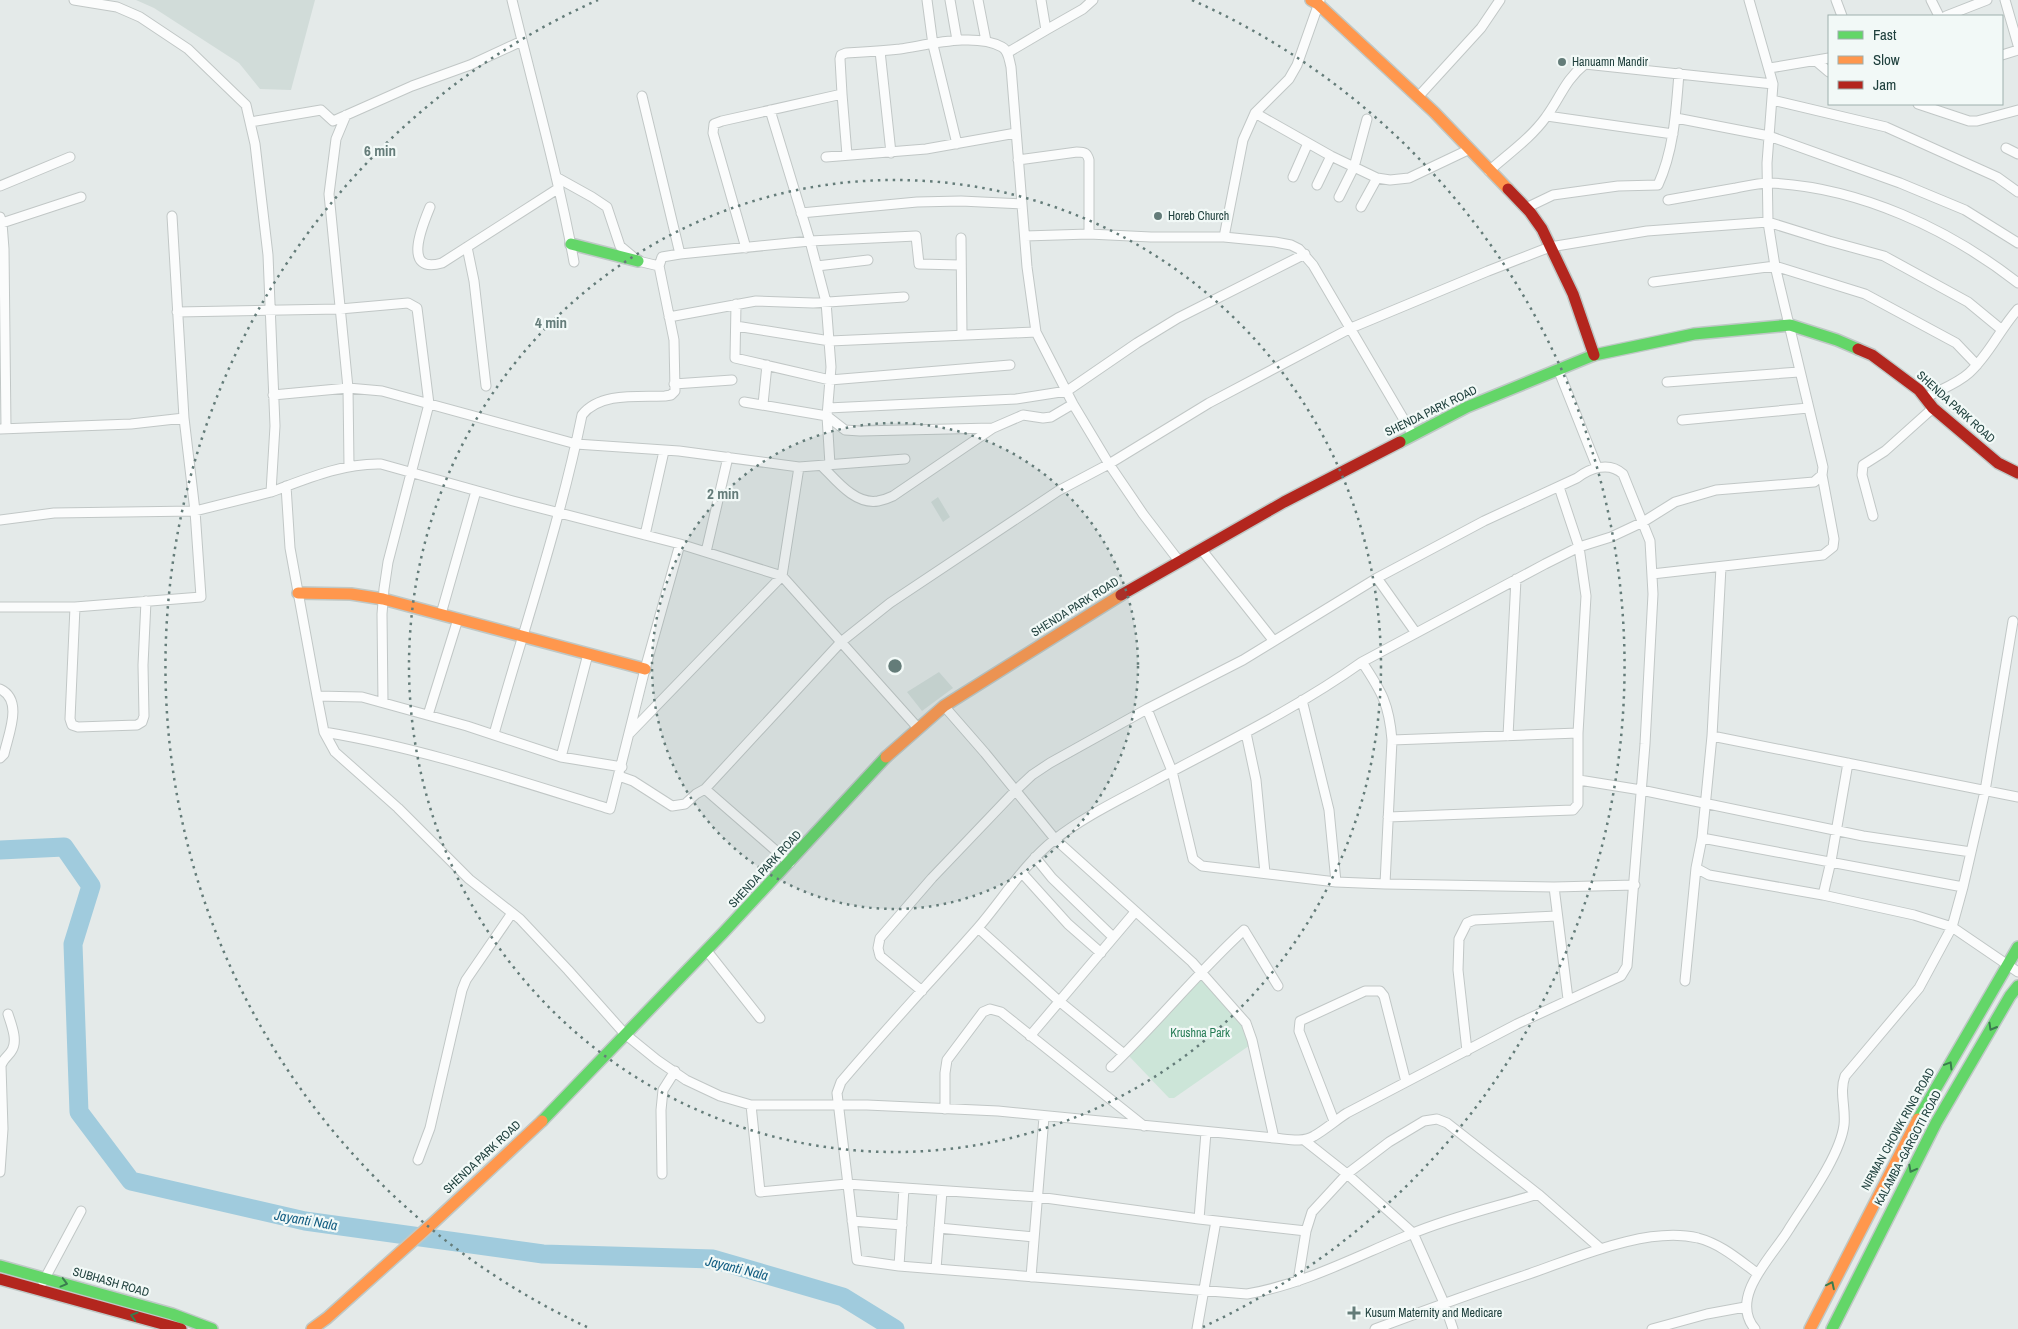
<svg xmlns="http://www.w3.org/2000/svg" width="2018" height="1329" font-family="'Archivo Narrow',sans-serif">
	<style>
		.built { fill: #d1dcd9 }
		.green { fill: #cce5d8 }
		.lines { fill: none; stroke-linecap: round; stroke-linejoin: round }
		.river { stroke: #a0cbdd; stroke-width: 19 }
		.street-casing { stroke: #c1c7c6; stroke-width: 11 }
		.fast-casing { stroke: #bfc8c6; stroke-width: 14 }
		.slow-casing { stroke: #bfc8c6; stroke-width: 14 }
		.jam-casing { stroke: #bfc8c6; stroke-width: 14 }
		.street { stroke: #fbfcfc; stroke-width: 9 }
		.fast { stroke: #63d668; stroke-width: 11 }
		.slow { stroke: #ff974d; stroke-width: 11 }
		.jam { stroke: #b3261e; stroke-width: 11 }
		.oneway { stroke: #3a7c4e }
		.ring { fill: none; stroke: #647c79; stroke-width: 2.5; stroke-dasharray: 2.5 5 }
		.poi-dot { fill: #647c79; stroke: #f2f9f7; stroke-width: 2 }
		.labels { text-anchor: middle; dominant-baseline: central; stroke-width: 4.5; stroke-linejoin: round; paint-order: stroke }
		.poi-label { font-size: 12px; fill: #1f403d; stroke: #f2f9f7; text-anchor: start }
		.street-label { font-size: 12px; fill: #1f403d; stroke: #f2f9f7 }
		.park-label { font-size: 12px; fill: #257c55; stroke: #f2f9f7 }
		.water-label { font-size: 14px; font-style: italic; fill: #135e83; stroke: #f2f9f7 }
		.centre { fill: #647c79; stroke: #f2f9f7; stroke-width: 2.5 }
		.ring-label { font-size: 15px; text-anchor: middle; font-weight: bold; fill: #647c79; stroke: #f2f9f7; stroke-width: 4.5; stroke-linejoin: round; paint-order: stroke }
	</style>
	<rect width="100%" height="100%" fill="#e4eae9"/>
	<!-- built -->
	<path class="built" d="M 136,0 L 315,0 L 291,90 L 260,89 L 239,63 L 154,8 Z
		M 938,497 L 950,517 L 943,522 L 931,502 Z
		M 939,672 L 953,688 L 922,711 L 907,692 Z"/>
	<!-- green -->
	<path class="green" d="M 1197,976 L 1246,1023 L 1253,1043 L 1174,1098 L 1169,1098 L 1129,1056 Z"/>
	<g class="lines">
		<!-- river -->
		<path class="river" d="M 0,850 L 64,847 L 91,886 L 73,944 L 79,1112 L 131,1181 L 305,1221 L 543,1254 L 713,1259 L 843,1297 L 895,1329"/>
		<!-- street casing -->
		<g class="street-casing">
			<path id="street" d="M 74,0 L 117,7 L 140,17 L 188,49 L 246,105 L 255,144 L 268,255 L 275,426 L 271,492 C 306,479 343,463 381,464 L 513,501 L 680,544 L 782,576 L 918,728
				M 512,0 C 533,87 558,174 574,262
				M 927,0 L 933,45 L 957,144
				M 950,0 L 957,40
				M 978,0 L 986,41
				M 1836,0 L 1842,16
				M 1931,0 L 1939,16
				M 2005,0 L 2018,45
				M 1946,16 L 1987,0
				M 1046,30 L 1083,9 L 1093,0
				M 880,51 L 891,153
				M 1007,53 L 1046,30 L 1041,0
				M 2002,55 L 2018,50
				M 1816,61 L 1829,72
				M 1770,68 L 1829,58
				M 842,94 L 847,155
				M 1418,97 L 1481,28 L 1500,0
				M 1772,100 L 1886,127 L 1997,177 L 2018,192
				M 1918,104 L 1969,121 L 1977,121 L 2018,110
				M 770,110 L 810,241 L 826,302 L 831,367 L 827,416 L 830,465
				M 1255,113 L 1331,156 L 1377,178 L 1390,180 L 1409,178 L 1470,149
				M 346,115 L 336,139 L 329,194 L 348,388 L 349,466
				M 1547,116 L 1673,134
				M 1676,118 L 1769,136 L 1900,183 L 1965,210 L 2018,243
				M 250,122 L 321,110 L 333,121 L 412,86 L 470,65 L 522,41
				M 2006,148 L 2018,154
				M 826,157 L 926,149 L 1016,133
				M 1018,160 L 1077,152 C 1085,152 1087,153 1089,160 L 1089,234
				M 1489,171 C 1508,154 1531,138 1546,117 C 1561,97 1564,81 1585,64 L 1773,84
				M 556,177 L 592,197 L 607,207 L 620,246 L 638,261 L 659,266
				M 1293,177 L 1308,143
				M 1317,185 L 1331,156
				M 0,186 L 70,157
				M 1339,197 L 1354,167 L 1367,119
				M 1668,200 C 1690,196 1713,192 1736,188 C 1746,186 1759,183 1770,183 C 1859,187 1949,229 2018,283
				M 430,207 C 423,224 401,275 442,263 L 559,188
				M 1361,207 L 1377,178
				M 1526,208 L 1553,195 L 1618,186 L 1658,185 C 1674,150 1676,111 1679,73
				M 801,213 L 917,202 L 961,201 L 1022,204
				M 172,216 L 184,418
				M 0,217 L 2,223 L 4,249 L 6,428
				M 2,223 L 81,197
				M 1025,236 L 1089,234 L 1151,237 L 1224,237 L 1275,242 L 1291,245 L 1299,249 L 1313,265 L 1413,435
				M 1224,237 L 1243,140 L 1255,113 L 1289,79 L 1297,65 L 1320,0
				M 961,238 L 962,335
				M 467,247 L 474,281 L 486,386
				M 746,248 L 713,133 L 714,124 L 722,121 L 842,94 L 840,59 L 841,55 L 846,53 C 864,52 882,51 900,49 C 928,45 975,32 1002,47 C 1009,51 1009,60 1011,67 L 1027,267 L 1036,332 L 1073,404 L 1109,464 L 1143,514 L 1179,561
				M 680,254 L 810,241 L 916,236 L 919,264 L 960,265
				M 817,266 L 868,260
				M 1653,282 L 1775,266 L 1865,294 L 1956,343 L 1977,365
				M 736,304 L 735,358 L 830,380 L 1010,365
				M 177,312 L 340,309 L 408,303 L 417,308 L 429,404 L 388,562 L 384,589 L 382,614 L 383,702
				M 669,317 L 756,301 L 813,303 L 904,297
				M 736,326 L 830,341 L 1036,332
				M 1558,369 L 1597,467
				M 1667,382 L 1799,372
				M 674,384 L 732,380
				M 273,395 L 348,388 L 382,391 L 576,444 L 679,451 L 799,467 L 905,459
				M 1925,398 C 1939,390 1957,384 1969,373 C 1989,355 2000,329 2018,309
				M 744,402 L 827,416 L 845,430 L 860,431 L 993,428 L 1023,415 L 1043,418 L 1051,417 L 1073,404
				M 763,404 L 767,365
				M 828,408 L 1016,399 L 1067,391 L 1137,343 L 1178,318 L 1305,254
				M 1682,420 L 1808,408
				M 0,429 L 131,424 L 184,418 L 195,511 L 201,597 L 75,607 L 0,607
				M 822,466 C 836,480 855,505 878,501 C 883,500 889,498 893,496 L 993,428
				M 286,486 L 290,548 L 317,696 L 324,732 L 335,752 L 398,808 L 469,879 L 520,919 L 568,970 L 625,1034 L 657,1060 L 686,1080 L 720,1096 L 751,1105 L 867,1105 L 998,1111 L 1274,1138 C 1287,1139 1303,1143 1314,1136 C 1326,1129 1336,1120 1347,1113 L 1517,1024 L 1621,976 L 1627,966 L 1645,744 L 1653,594 L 1650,541 L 1623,474 C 1609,461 1590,468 1577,478 L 1484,521 L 1377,578 L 1243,660 L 1147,709 L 1050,763 L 1032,775 L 1016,790 L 932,878 L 880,938 L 878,948 L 880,956 L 922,991
				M 1873,516 L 1862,475 L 1863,465 L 1885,451 L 1933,408
				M 0,520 L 54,513 L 195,511 L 271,492
				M 645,535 L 664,451
				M 1201,549 L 1273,640
				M 706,552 L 728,457
				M 1721,567 L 1712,736 L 1702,838 L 1696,868 L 1709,875 L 1823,895 L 1914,915 L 1952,927 L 2018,972
				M 1652,574 L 1823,555 L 1833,547 L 1834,539 L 1822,475 L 1823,467 L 1775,266 L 1768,222 L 1767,163 L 1773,84 L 1749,0
				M 1377,578 L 1416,633
				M 75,607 L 70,719 L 72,725 L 78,727 L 137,725 L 142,722 L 144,716 L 143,665 L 146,601
				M 441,614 L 476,491
				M 0,689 C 24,700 8,735 4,754 L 0,758
				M 317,696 L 362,697 L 467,726 L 561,757 L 622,767
				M 1302,700 L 1329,810 L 1336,882
				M 944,706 L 985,753 L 1055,839 L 1192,962 L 1246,1023 L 1252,1040 L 1274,1138
				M 1147,709 L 1172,771 L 1193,859 L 1202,866 L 1336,882 L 1385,884 L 1392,740 C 1389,704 1382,692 1362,662
				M 428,715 L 458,619
				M 324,732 C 422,748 516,780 610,809 L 645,669 L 680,544
				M 1246,733 L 1256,780 L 1265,873
				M 494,734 C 524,628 560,523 582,415 C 600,392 639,397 665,396 L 671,395 L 675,391 L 674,340 L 659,266 L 662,257 L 680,254 L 642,96
				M 629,734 L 782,576 L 799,467
				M 1508,736 L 1516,579
				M 1712,736 L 2018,797
				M 1392,740 L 1578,733 L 1586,596 L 1579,547 L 1559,487
				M 561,757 L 588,654
				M 619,776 L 633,781 L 672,806 L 685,804 L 696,794 L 705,789 L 841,642 L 890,603 L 1058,491 L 1109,464 L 1209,403 L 1351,328 L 1488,271 L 1550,247 L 1647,231 L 1768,222 L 1829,241 L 1884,256 L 1968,302 L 2002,330
				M 1579,780 L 1641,790 L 1863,836 L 1971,852
				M 705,789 L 790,863
				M 1388,817 L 1573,810 L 1578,804 L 1578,733
				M 1702,838 L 1963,887
				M 1035,857 L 1052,878 L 1113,937
				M 1022,873 L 1068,924 L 1101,953
				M 1385,884 L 1554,887 L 1635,885
				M 1554,887 L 1568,999
				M 1823,895 L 1831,861 L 1848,763
				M 978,928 L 1059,1001 L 1124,1054
				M 707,951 L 760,1018
				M 1685,981 L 1696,868
				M 1030,1036 L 1135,912
				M 1467,1051 L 1458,970 L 1459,939 L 1467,923 L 1474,920 L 1557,916
				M 1111,1067 C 1157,1023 1197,973 1244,930 L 1278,986
				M 751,1105 L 760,1192 L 847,1184 L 1038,1197 L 1199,1219 L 1306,1231
				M 945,1109 L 945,1073 L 947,1060 L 983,1012 L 990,1009 L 1001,1012 L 1144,1126
				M 1334,1121 L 1299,1031 L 1300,1021 L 1365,991 L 1380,991 L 1384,996 L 1406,1082
				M 1304,1140 L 1347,1174 L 1413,1233 L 1444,1303 L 1453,1329
				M 418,1160 L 430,1128 L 462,990 L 466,980 L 512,913
				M 0,1172 L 3,1129 L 1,1066 C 3,1058 9,1056 12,1050 C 18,1040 11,1024 8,1014
				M 662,1174 L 661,1110 L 663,1090 L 675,1071
				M 1538,1194 C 1496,1207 1451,1217 1411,1234 C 1357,1256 1305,1284 1247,1294 L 899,1266 L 857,1260 L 837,1093 L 841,1082 C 885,1030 932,980 977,929 C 1003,899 1023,865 1054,840 C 1083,817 1119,800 1152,782 C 1223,744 1296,709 1362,662 L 1545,564 L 1579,547 L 1611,537 L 1643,522 L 1675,502 L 1716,490 L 1814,482 L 1822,475
				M 1199,1219 L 1206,1132
				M 852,1221 L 902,1225
				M 939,1228 L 1034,1237
				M 899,1266 L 904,1188
				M 936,1269 L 942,1191
				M 1031,1277 L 1044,1117
				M 1298,1281 L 1306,1231 L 1312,1212 L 1347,1174 L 1389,1142 L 1424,1121 L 1437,1119 L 1447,1123 L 1538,1194 L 1601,1249
				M 43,1282 L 81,1211
				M 1197,1329 L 1216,1221
				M 1375,1329 C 1426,1310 1478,1291 1529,1274 C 1578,1257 1647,1226 1698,1238 C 1721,1244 1739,1260 1757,1273
				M 1652,1329 L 1707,1314 L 1745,1307
				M 1755,1329 C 1728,1297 1773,1256 1789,1229 C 1806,1202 1840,1156 1844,1125 C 1846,1108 1839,1092 1845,1076 L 1919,988 L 1952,927 L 1963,887 L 1985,791 L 2013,621"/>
		</g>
		<!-- fast casing -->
		<g class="fast-casing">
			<path id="fast" d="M 571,244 L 638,261
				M 1400,442 L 1467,407 L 1594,355 L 1694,334 L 1790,325 L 1837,340 L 1858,349
				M 1918,1119 L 2018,947
				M 542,1121 L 723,933 L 886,757
				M 0,1266 L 172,1314 L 212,1329
				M 1832,1329 L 1936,1123 L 2010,996 L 2018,986"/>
		</g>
		<!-- slow casing -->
		<g class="slow-casing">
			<path id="slow" d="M 1311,0 L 1318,4 L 1434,112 L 1508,189
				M 298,593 L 351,594 L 383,599 L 645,669
				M 886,757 L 944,706 L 1121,595
				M 312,1329 L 327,1318 L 434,1222 L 542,1121
				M 1810,1329 L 1918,1119"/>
		</g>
		<!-- jam casing -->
		<g class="jam-casing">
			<path id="jam" d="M 1508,189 L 1530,212 L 1542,229 L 1573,294 L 1594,355
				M 1858,349 L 1872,355 L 1919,390 L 1933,408 L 1998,463 L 2018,473
				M 1121,595 L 1284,502 L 1400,442
				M 0,1279 L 181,1329"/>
		</g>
		<!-- street -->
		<use href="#street" class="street"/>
		<!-- fast -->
		<use href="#fast" class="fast"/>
		<!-- slow -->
		<use href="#slow" class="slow"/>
		<!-- jam -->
		<use href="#jam" class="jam"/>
	</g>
	<!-- one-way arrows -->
	<defs><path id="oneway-chevron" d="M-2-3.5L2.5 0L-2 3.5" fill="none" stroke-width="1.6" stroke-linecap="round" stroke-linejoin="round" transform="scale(1.25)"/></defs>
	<g class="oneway">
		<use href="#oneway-chevron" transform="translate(1992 1027) rotate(120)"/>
		<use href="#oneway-chevron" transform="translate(1949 1065) rotate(-59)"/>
		<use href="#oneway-chevron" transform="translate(1912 1169) rotate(118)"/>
		<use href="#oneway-chevron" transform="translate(64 1283) rotate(15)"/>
		<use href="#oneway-chevron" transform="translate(1831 1285) rotate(-64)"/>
		<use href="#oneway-chevron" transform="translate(134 1316) rotate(-164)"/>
	</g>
	<!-- distance rings -->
	<circle cx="895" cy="666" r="243" fill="#647c79" fill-opacity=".12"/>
	<g class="ring">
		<circle cx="895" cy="666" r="243"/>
		<circle cx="895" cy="666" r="486"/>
		<path d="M587 1327A729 729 0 0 1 598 0M1192 0A729 729 0 0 1 1203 1327"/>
	</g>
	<!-- markers -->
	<g class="poi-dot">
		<circle cx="1562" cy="62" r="5"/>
		<circle cx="1158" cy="216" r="5"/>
		<path d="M1351.5 1305.5h5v5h5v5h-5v5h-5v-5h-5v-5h5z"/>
	</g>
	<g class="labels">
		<!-- poi labels -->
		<g class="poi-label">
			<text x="1572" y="62">Hanuamn Mandir</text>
			<text x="1168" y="216">Horeb Church</text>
			<text x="1365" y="1313">Kusum Maternity and Medicare</text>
		</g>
		<!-- street labels -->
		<g class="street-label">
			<text transform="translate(1956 407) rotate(42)">SHENDA PARK ROAD</text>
			<text transform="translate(1431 411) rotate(-26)">SHENDA PARK ROAD</text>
			<text transform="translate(1075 607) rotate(-32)">SHENDA PARK ROAD</text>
			<text transform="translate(765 869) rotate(-47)">SHENDA PARK ROAD</text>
			<text transform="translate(1898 1129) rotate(-61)">NIRMAN CHOWK RING ROAD</text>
			<text transform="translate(1908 1148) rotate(-62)">KALAMBA -GARGOTI ROAD</text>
			<text transform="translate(482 1157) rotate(-43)">SHENDA PARK ROAD</text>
			<text transform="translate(111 1282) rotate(16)">SUBHASH ROAD</text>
		</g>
		<!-- park labels -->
		<g class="park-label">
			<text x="1200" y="1033">Krushna Park</text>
		</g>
		<!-- water labels -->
		<g class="water-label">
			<text transform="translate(306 1220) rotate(10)">Jayanti Nala</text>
			<text transform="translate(737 1268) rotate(14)">Jayanti Nala</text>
		</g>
	</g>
	<circle cx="895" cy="666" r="8" class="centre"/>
	<g class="ring-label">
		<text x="380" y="156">6 min</text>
		<text x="551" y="328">4 min</text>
		<text x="723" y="499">2 min</text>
	</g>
	<!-- legend -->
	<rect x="1828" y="15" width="175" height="90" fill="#f2f9f7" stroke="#9eafad"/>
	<rect x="1838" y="31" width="25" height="8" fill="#63d668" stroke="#9eafad"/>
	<text x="1873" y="40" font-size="15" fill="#1f403d">Fast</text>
	<rect x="1838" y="56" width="25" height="8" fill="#ff974d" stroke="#9eafad"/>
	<text x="1873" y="65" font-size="15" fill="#1f403d">Slow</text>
	<rect x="1838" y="81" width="25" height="8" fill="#b3261e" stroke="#9eafad"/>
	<text x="1873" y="90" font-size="15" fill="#1f403d">Jam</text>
</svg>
